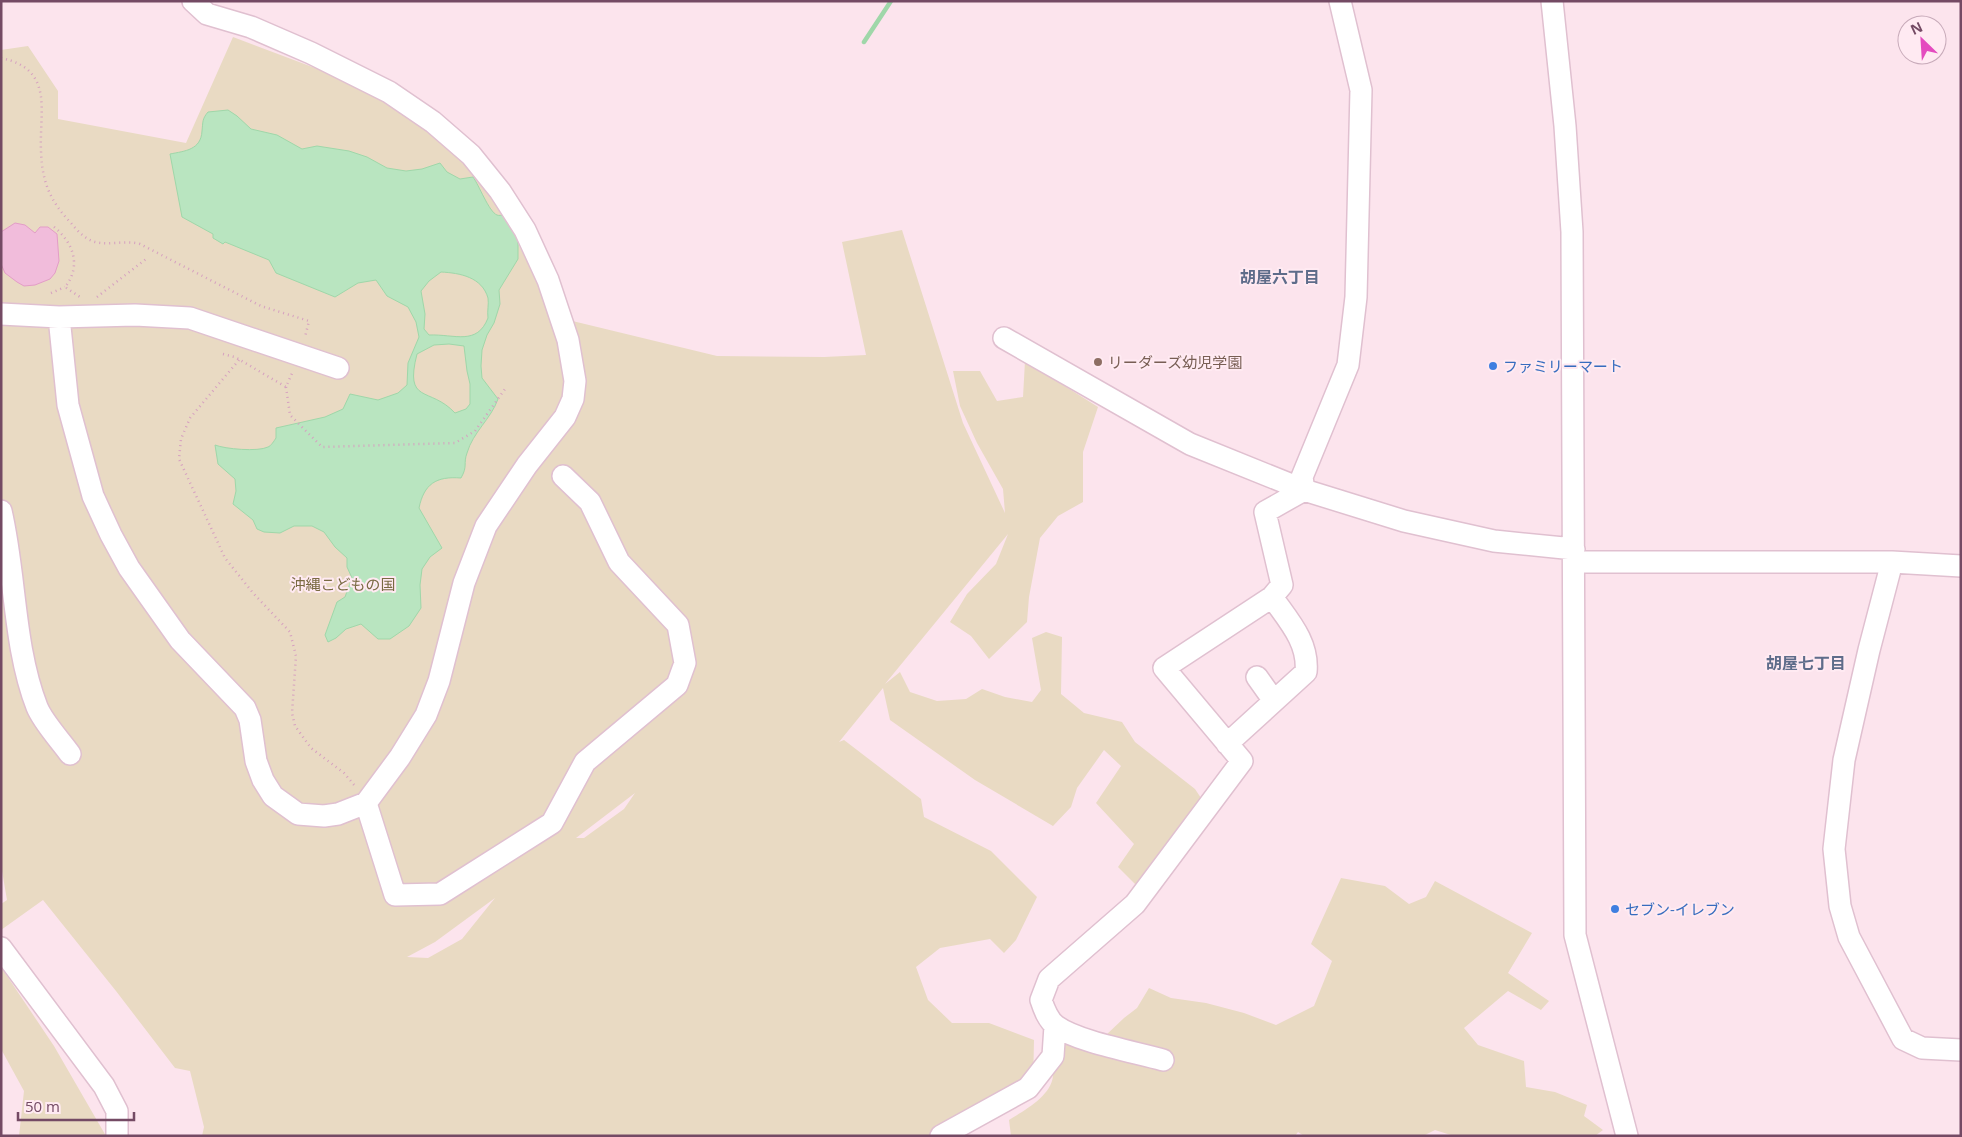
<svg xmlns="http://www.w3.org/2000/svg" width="1962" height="1137" font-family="'Open Sans','Noto Sans JP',sans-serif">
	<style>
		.green { fill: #e9dac3; fill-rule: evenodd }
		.water { fill: #b9e5c0; stroke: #9fd7a9; fill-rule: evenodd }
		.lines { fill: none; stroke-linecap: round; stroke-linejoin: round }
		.stream { stroke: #9fd7a9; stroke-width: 4.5 }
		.building { fill: #f1bcdb; stroke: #e39dc7 }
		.minor-casing { stroke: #e0c0d0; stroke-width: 24 }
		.path { stroke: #d6a0c0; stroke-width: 2.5; stroke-dasharray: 1 4; stroke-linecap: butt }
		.minor { stroke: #fff; stroke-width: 21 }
		.education-dot { fill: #8d6e63; stroke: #ffeaf2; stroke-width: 2 }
		.shop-dot { fill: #3f7fe0; stroke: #ffeaf2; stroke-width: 2 }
		.labels { text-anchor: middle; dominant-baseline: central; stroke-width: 4; stroke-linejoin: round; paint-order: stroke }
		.education-label { font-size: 15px; fill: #785e54; stroke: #ffeaf2; text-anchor: start }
		.shop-label { font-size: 15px; fill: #366cbe; stroke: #ffeaf2; text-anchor: start }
		.park-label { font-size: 15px; fill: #796a42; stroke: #ffeaf2 }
		.neighbourhood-label { font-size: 16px; font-weight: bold; fill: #5e6c8a; stroke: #ffeaf2 }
	</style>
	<rect width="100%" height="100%" fill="#fce4ed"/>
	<!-- green -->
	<path class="green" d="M 233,37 L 400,100 L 485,180 L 556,317 L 717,356 L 824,357 L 866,355 L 842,242 L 902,230 L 963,423 L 1005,513 L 1003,489 L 977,443 L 960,406 L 953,371 L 980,371 L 997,401 L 1023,397 L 1025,361 L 1098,407 L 1083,452 L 1083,502 L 1058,516 L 1040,538 L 1029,597 L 1027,622 L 989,659 L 971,636 L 950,622 L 967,594 L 996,564 L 1008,534 L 885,684 L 900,672 L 910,692 L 937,701 L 966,699 L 982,689 L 1005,697 L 1032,702 L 1041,690 L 1032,638 L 1046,632 L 1062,637 L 1061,694 L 1084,713 L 1122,722 L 1135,742 L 1195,789 L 1205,804 L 1139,888 L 1118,867 L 1134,844 L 1096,803 L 1121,766 L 1104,750 L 1077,788 L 1071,807 L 1053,826 L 975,780 L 890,720 L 883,688 L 839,742 L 844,740 L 921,799 L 924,817 L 991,851 L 1037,897 L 1016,940 L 1004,953 L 990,939 L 940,948 L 916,967 L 928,1000 L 952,1023 L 989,1023 L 1034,1040 L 1033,1086 L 928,1136 L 202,1136 L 204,1127 L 190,1071 L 175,1068 L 116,991 L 43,900 L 1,930 L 1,904 L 7,900 L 1,865 L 1,50 L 28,46 L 58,91 L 58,119 L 186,143 ZM 635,793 L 624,809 L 584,838 L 576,838 ZM 495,898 L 462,939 L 428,958 L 407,957 L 435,942 Z
		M 1341,878 L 1385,886 L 1409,904 L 1426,897 L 1435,881 L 1532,933 L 1508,973 L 1549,1001 L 1541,1010 L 1508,991 L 1464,1028 L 1478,1045 L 1524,1061 L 1526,1087 L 1555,1092 L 1587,1105 L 1584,1116 L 1603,1130 L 1595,1136 L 1454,1136 L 1435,1130 L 1423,1136 L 1304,1136 L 1298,1132 L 1295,1136 L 1011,1136 L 1009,1120 C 1025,1110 1051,1096 1053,1076 C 1055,1065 1052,1051 1051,1040 L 1168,1067 L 1105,1036 L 1124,1018 L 1137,1008 L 1149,988 L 1171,998 L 1206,1003 L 1244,1013 L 1276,1025 L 1314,1006 L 1332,961 L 1311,944 Z
		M 1,967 L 54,1046 L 106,1136 L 19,1136 L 24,1091 L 1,1049 Z"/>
	<!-- water -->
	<path class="water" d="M 228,110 L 237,116 L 251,129 L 277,135 L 302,149 L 317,146 L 349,151 L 367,157 L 387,168 L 406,171 L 422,169 L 440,163 L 447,172 L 460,179 L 473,177 C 479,185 489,212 497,215 C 499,216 502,215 505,215 L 518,239 L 518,259 L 499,290 L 500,304 L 494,323 L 487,335 L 482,350 L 481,366 L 482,378 L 498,399 C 491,419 473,432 467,453 C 463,464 468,466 461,478 C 436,476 424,484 419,508 L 442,548 L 430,557 L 422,569 L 420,585 L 421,608 L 409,626 L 390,639 L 378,639 L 361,624 L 346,629 L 336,638 L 328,642 L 325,635 L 337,602 L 345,597 L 352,578 L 347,567 L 347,558 L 335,547 L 324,532 L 312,526 L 294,526 L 280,533 L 264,532 L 257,529 L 253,520 L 233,504 L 236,491 L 235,479 L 218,464 L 215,445 C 225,449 258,452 268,447 C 271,446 274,441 276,438 L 276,428 L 325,417 L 343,409 L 350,394 L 378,400 L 398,393 L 407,385 L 408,363 L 419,337 L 416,322 L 408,307 L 387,296 L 376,280 L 358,283 L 335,297 L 276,273 L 269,260 L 225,242 L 223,244 L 213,238 L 213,234 L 182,217 L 170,154 C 185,151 201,150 202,131 C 203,122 202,119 208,112 ZM 441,272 C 460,273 482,277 488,298 C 489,304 487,311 488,318 C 477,346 455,334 429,335 L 424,329 L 425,314 L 421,291 L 429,281 ZM 449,344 L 464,346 L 467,371 L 470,384 L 470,404 L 466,409 L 455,413 C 430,386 404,405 417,354 L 434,345 Z"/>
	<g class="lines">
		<!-- stream -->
		<path class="stream" d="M 864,42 L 891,1"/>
	</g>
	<!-- building -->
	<path class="building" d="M 15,223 L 25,225 L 35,233 L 40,227 L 48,227 L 57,234 L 59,261 L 55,273 L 50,279 L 35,285 L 24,286 L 17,282 L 5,273 L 1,264 L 1,232 Z"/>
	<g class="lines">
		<!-- minor casing -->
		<g class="minor-casing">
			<path id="minor" d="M 1552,1 L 1565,126 L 1572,232 L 1575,935 L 1627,1136
				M 1,314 L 59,317 L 135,315 L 190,318 L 338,368
				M 59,317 L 68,405 L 93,496 L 111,535 L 129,568 L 180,640 L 245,708 L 250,720 L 256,761 L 263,780 L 273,796 L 298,814 L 324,816 L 338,814 L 366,803 L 400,757 L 426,715 L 439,681 L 464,583 L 486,526 L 527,465 L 565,417 L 573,399 L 575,381 L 568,340 L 548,280 L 525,230 L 500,191 L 471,155 L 433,122 L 389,92 L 311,53 L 251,27 L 207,14 L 193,1
				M 1004,338 L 1190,444 L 1304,490 L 1404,521 L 1494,541 L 1574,549
				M 1304,490 L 1302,477 L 1348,365 L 1356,297 L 1361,90 L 1340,1
				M 1,511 C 16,575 13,645 37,707 C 43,722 60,740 70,754
				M 1575,562 L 1892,562 L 1961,566
				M 1892,562 L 1869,650 L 1844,760 L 1834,849 L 1840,906 L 1849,937 L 1903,1039 L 1922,1048 L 1961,1050
				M 1257,677 L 1274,701
				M 1227,744 L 1306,672 C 1309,642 1288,620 1272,597
				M 366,803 L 395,895 L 440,894 L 552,823 L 585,762 L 677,685 L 685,663 L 678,625 L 619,562 L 590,502 L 563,476
				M 1,948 L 104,1086 L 117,1111 L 117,1136
				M 1163,1060 C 1135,1052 1078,1042 1056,1026 C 1048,1020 1044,1009 1041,1000 L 1049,979 L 1135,904 L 1242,761 L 1164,668 L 1272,597 L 1282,585 L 1265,512 L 1304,490
				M 941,1136 L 1028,1088 L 1053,1056 L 1055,1026"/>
		</g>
		<!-- path -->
		<path class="path" d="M 1,58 C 55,69 39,112 41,151 C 42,182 50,201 71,223 C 76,229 81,235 88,239 C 103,248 123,239 140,244 L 261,306 L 309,321 L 305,337
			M 54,227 C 73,242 82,266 65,287 L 80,297
			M 51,293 L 65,287
			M 97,297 L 146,259
			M 223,354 L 235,357 L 286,387 L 293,371
			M 239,360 L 190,418 L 181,439 L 179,459 L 225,558 L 253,593 L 290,632 L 296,656 L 292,713 L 295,726 L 311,748 L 344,773 L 355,786
			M 286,387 L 290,415 L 322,447 L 455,443 L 475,431 L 505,389"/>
		<!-- minor -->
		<use href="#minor" class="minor"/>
	</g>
	<!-- markers -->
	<circle class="education-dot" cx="1098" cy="362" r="5"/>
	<g class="shop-dot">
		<circle cx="1493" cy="366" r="5"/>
		<circle cx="1615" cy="909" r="5"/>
	</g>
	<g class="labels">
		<!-- education labels -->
		<g class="education-label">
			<text x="1108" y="362">リーダーズ幼児学園</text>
		</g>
		<!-- shop labels -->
		<g class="shop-label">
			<text x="1503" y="366">ファミリーマート</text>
			<text x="1625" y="909">セブン-イレブン</text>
		</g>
		<!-- park labels -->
		<g class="park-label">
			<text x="343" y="584">沖縄こどもの国</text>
		</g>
		<!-- neighbourhood labels -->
		<g class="neighbourhood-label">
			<text x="1280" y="277">胡屋六丁目</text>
			<text x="1806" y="663">胡屋七丁目</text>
		</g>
	</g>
	<!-- border -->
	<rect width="1962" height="1137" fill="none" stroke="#744a64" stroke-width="5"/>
	<!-- north arrow -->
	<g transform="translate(1922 40) rotate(335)"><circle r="24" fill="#ffeaf2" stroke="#c7aab9"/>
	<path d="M0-4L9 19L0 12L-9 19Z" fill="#e44bbf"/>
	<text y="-8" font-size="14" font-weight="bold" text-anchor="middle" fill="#744a64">N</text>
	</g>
	<!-- scale -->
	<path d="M18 1112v8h116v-8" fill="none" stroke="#744a64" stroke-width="2.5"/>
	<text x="25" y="1112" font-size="15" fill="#744a64" stroke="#ffeaf2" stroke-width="4" paint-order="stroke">50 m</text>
</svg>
